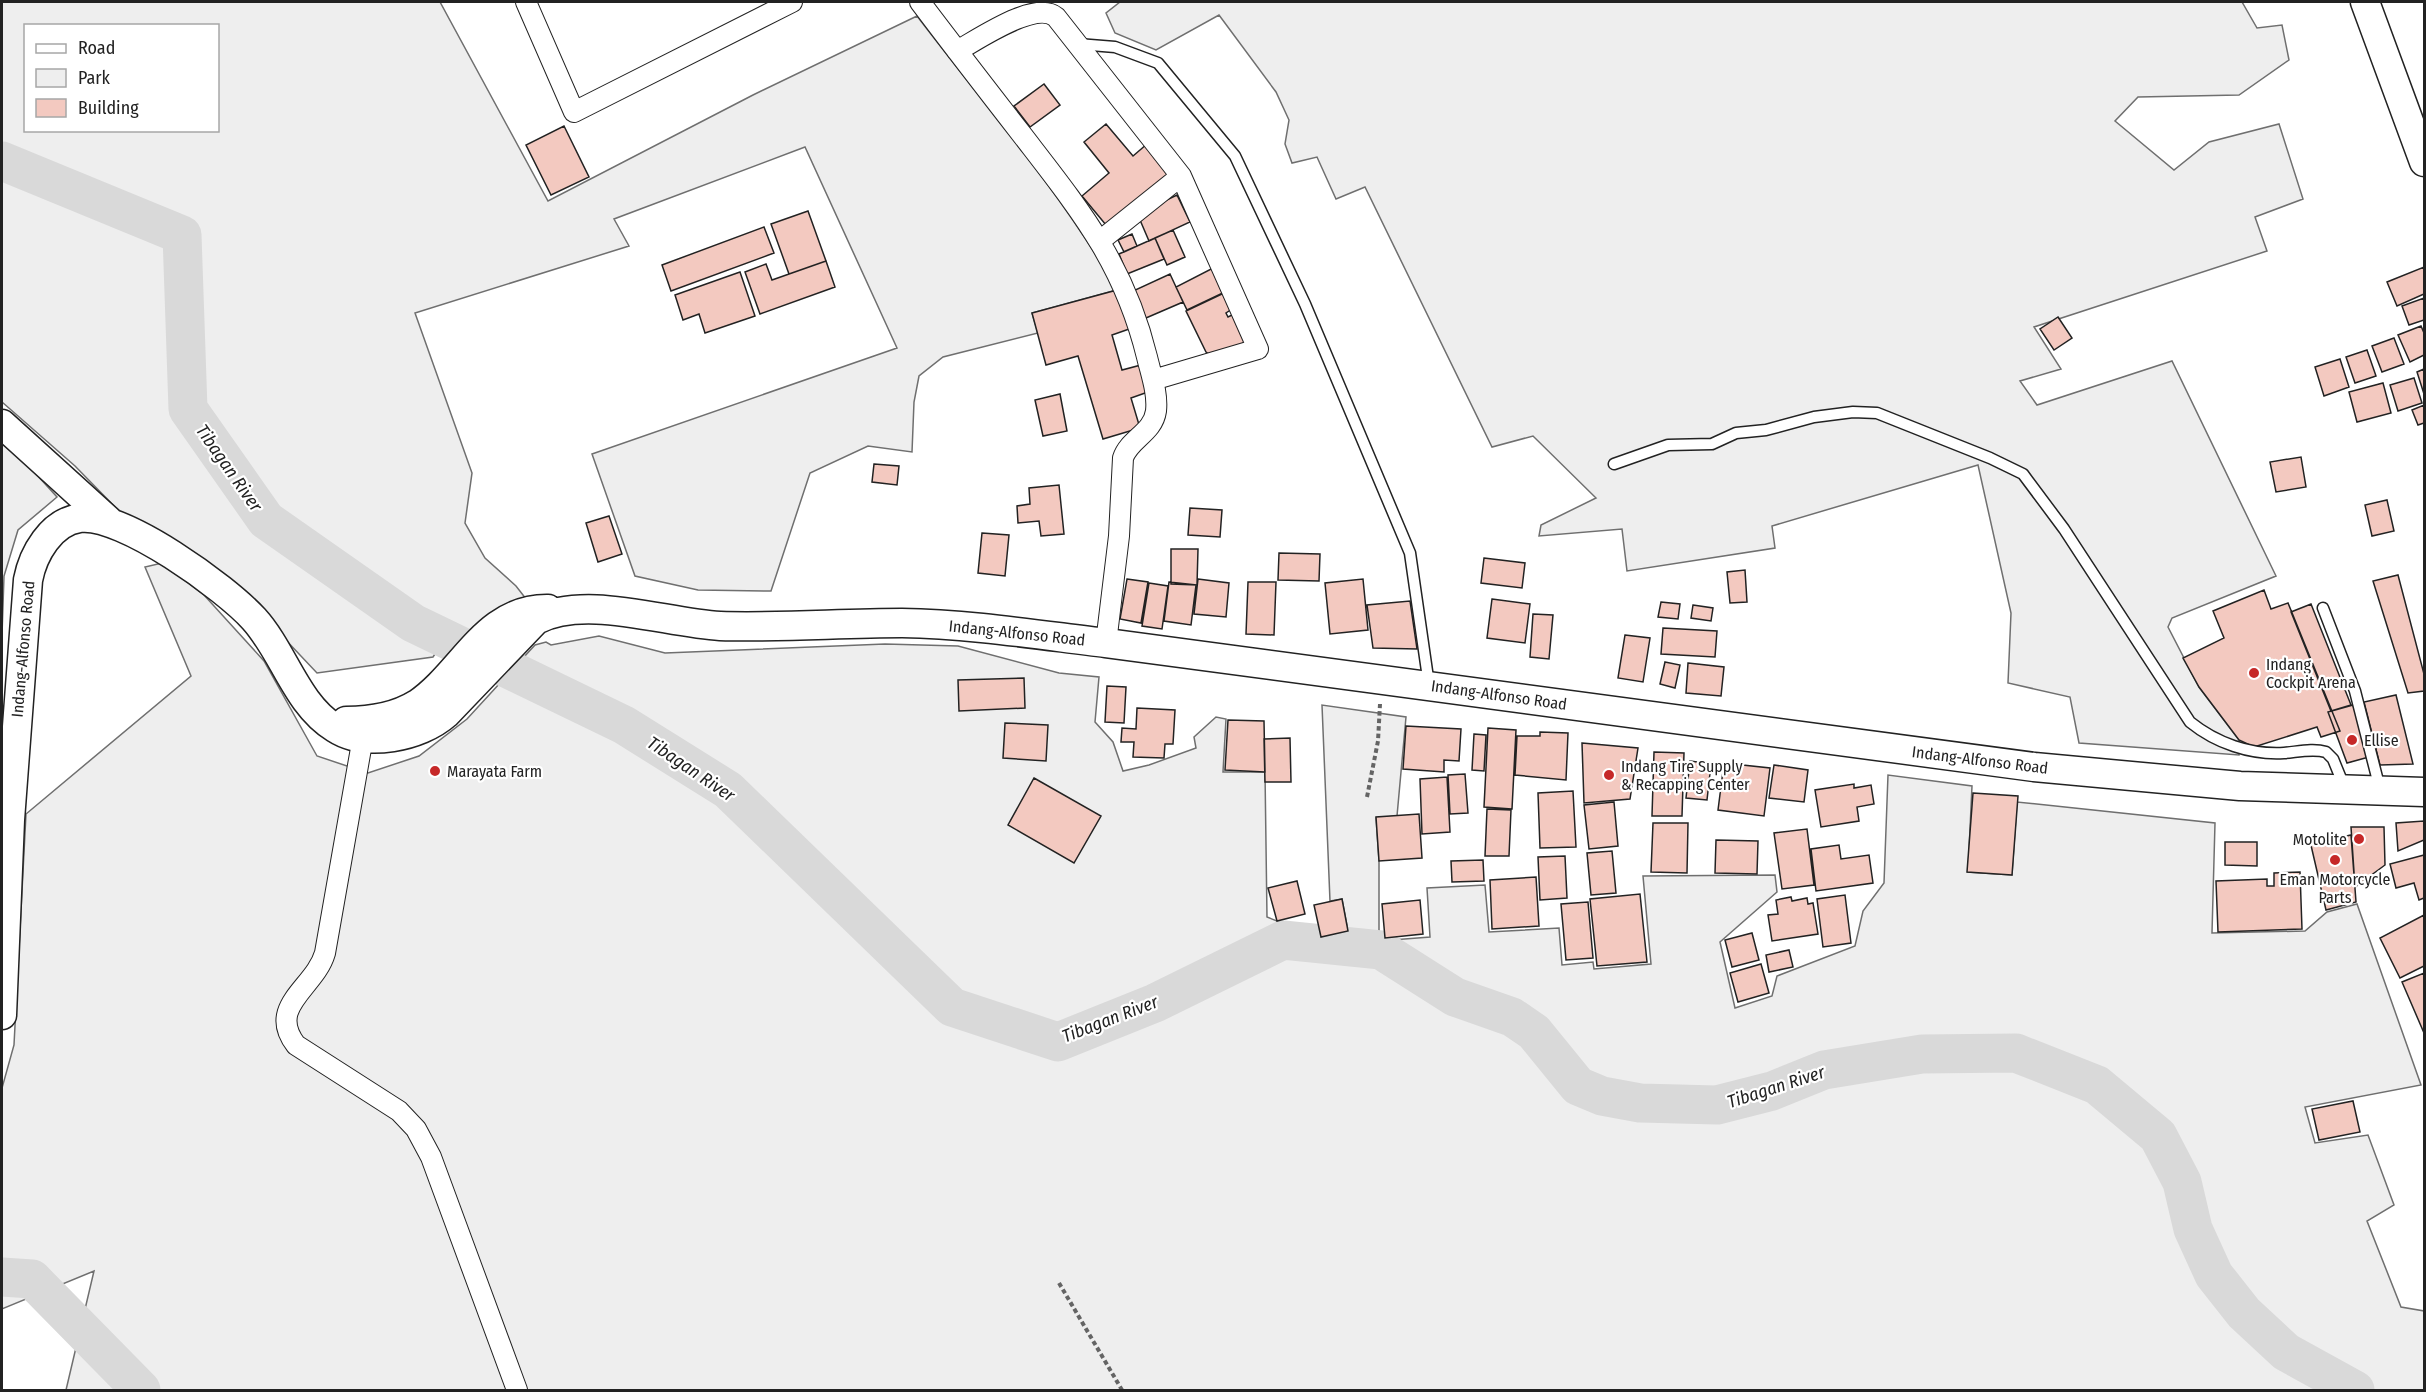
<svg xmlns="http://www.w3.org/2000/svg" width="2426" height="1392" font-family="'Fira Sans Condensed',sans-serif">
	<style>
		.green { fill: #eee; stroke: #6f6f6f; stroke-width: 1.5; fill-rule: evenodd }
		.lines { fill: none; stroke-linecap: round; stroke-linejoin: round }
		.river { stroke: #d9d9d9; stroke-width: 39 }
		.building { fill: #f3c9c0; stroke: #222; stroke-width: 1.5 }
		.lane-casing { stroke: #222; stroke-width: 13 }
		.street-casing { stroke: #222; stroke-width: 22 }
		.secondary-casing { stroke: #222; stroke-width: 31 }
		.path { stroke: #646464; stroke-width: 4; stroke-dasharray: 4.5 3; stroke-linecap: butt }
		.lane { stroke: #fff; stroke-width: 10 }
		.street { stroke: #fff; stroke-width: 20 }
		.secondary { stroke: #fff; stroke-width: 28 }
		.poi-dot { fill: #c62828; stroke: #fff; stroke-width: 2 }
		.labels { text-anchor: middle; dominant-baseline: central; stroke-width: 4.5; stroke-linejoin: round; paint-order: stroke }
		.street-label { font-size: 16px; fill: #222; stroke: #fff }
		.poi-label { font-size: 16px; fill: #222; stroke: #fff; text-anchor: start }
		.water-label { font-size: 18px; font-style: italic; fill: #222; stroke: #fff }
	</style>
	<rect width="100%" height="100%" fill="#fff"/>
	<!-- green -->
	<path class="green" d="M 2,2 L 440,2 L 548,201 L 753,95 L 917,16 C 985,105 1061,192 1117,290 L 1032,313 L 1038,333 L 943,357 L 919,376 L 914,402 L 912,452 L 868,446 L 810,473 L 771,591 L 698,590 L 635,576 L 592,454 L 897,348 L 805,147 L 614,219 L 629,246 L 415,313 L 472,473 L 465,523 L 485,558 L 516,586 L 530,604 L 502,636 L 485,617 L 458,645 L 445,639 L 433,657 L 317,673 L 228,579 L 118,510 L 75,466 L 2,402 ZM 26,26 L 218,26 L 218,130 L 26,130 Z
		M 1120,2 L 2242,2 L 2257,28 L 2282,25 L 2289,60 L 2239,95 L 2138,97 L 2115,121 L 2174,170 L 2209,142 L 2279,124 L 2303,199 L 2255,217 L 2267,251 L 2034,327 L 2061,369 L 2020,381 L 2037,405 L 2172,361 L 2276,576 L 2172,618 L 2168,627 L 2199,687 L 2239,740 L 2239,755 L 2079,743 L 2070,697 L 2008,683 L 2011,613 L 1978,465 L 1772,526 L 1775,548 L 1627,571 L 1622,529 L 1539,536 L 1541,525 L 1596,498 L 1533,436 L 1492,447 L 1365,187 L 1336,199 L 1317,157 L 1292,163 L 1285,144 L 1289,120 L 1276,92 L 1219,15 L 1156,50 L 1115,33 L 1106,13 Z
		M 2,444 L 26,463 L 57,497 L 18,530 L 4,576 L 2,635 Z
		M 162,563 L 204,595 L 264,661 L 317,756 L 368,773 L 419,756 L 467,719 L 535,645 L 546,642 L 551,645 L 599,636 L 665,653 L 885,644 L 958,646 L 1059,673 L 1099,677 L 1095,722 L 1113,742 L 1123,771 L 1149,765 L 1196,748 L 1194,737 L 1216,717 L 1226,719 L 1223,772 L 1265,772 L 1267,917 L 1335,944 L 1348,931 L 1342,899 L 1330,901 L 1322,705 L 1406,717 L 1397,816 L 1376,818 L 1379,861 L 1379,941 L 1430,937 L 1427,888 L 1485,885 L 1489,932 L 1559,928 L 1562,965 L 1593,962 L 1594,969 L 1651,964 L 1643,876 L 1775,875 L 1777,892 L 1720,942 L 1735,1008 L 1772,996 L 1777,976 L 1855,946 L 1863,911 L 1884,883 L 1888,775 L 1972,786 L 1968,872 L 2012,875 L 2017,802 L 2215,823 L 2212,933 L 2305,931 L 2327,912 L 2357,904 L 2421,1085 L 2305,1107 L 2315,1143 L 2368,1135 L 2394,1205 L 2367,1221 L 2401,1307 L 2424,1311 L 2424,1390 L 66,1390 L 94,1271 L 2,1309 L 2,1088 L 14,1045 L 26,814 L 191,676 L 145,567 Z"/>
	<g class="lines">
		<!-- river -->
		<path class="river" d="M 2,161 L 182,235 L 188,409 L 266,520 L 413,623 L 624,725 L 728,790 L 952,1007 L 1058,1042 L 1155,1003 L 1283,940 L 1381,950 L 1455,997 L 1512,1017 L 1534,1032 L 1578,1086 L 1602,1096 L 1640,1103 L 1717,1105 L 1772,1091 L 1824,1070 L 1922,1054 L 2016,1053 L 2097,1085 L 2158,1136 L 2182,1182 L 2193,1229 L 2214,1275 L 2244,1313 L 2286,1352 L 2355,1390
			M 2,1277 L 32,1279 L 141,1390"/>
	</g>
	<!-- building -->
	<path class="building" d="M 1044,84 L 1060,105 L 1030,127 L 1014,106 Z
		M 1106,124 L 1133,156 L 1147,144 L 1170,173 L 1106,225 L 1082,196 L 1109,173 L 1084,142 Z
		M 564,126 L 589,177 L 551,195 L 526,145 Z
		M 1177,195 L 1190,222 L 1149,241 L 1140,220 L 1156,205 Z
		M 808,211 L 826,261 L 789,274 L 771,224 Z
		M 764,227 L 774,253 L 671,291 L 662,265 Z
		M 1173,230 L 1185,257 L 1167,265 L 1155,238 Z
		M 1132,234 L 1137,246 L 1124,252 L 1118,240 Z
		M 1155,238 L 1164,259 L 1127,274 L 1119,254 Z
		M 826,261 L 835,287 L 760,314 L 745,272 L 766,264 L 772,280 Z
		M 1215,267 L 1227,291 L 1187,310 L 1176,287 Z
		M 2424,267 L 2424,294 L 2397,306 L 2387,282 Z
		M 740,272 L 755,316 L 705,333 L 699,314 L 683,320 L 675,295 Z
		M 1170,274 L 1183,302 L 1146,318 L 1133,291 Z
		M 1117,290 L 1132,328 L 1112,335 L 1122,370 L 1141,365 L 1148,392 L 1131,398 L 1140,428 L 1103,439 L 1078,356 L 1046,365 L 1032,313 Z
		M 1224,293 L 1232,309 L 1226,313 L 1228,317 L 1234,314 L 1247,339 L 1239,347 L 1210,355 L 1206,352 L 1186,311 Z
		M 2424,298 L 2424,320 L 2409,325 L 2402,306 Z
		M 2058,317 L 2072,338 L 2054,350 L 2040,329 Z
		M 2421,326 L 2424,333 L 2424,355 L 2410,362 L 2398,335 Z
		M 2394,338 L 2404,364 L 2382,372 L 2372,346 Z
		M 2367,350 L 2376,376 L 2355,383 L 2346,357 Z
		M 2340,359 L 2349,387 L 2324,396 L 2315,367 Z
		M 2424,369 L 2424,394 L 2417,372 Z
		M 2414,378 L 2422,403 L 2398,411 L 2390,385 Z
		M 2383,383 L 2391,413 L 2357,422 L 2349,392 Z
		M 1060,394 L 1067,431 L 1043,436 L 1035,400 Z
		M 2424,405 L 2424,423 L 2418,425 L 2412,410 Z
		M 2301,457 L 2306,487 L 2276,492 L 2270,462 Z
		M 874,464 L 899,466 L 897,485 L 872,482 Z
		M 1059,485 L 1064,534 L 1041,536 L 1039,521 L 1018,523 L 1017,506 L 1030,504 L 1029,488 Z
		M 2387,500 L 2394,531 L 2372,536 L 2365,505 Z
		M 1190,508 L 1222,510 L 1220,537 L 1188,535 Z
		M 609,516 L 622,554 L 598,562 L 586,523 Z
		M 982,533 L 1009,535 L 1005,576 L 978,573 Z
		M 1171,549 L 1198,549 L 1197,585 L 1171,584 Z
		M 1279,553 L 1320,554 L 1319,581 L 1278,580 Z
		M 1484,558 L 1525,563 L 1522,588 L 1481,583 Z
		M 1745,570 L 1747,602 L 1730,603 L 1727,572 Z
		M 2398,575 L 2424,674 L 2424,691 L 2408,693 L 2373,581 Z
		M 1127,579 L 1148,582 L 1141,623 L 1120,619 Z
		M 1198,579 L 1229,583 L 1226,617 L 1194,614 Z
		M 1363,579 L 1368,630 L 1330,634 L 1325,583 Z
		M 1169,582 L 1196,585 L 1191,625 L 1164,621 Z
		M 1248,582 L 1276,582 L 1274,635 L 1246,634 Z
		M 1149,583 L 1168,586 L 1162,629 L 1142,626 Z
		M 2264,590 L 2271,609 L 2288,603 L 2340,731 L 2321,737 L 2317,727 L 2254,747 L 2239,740 L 2199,687 L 2183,658 L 2224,638 L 2213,611 Z
		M 1492,599 L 1530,604 L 1525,643 L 1487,638 Z
		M 1410,601 L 1417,649 L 1373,648 L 1367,605 Z
		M 1661,602 L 1680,604 L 1678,619 L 1658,617 Z
		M 2311,604 L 2351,705 L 2331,711 L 2291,612 Z
		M 1693,605 L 1713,608 L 1711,621 L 1691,618 Z
		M 1533,614 L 1553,615 L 1549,659 L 1530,657 Z
		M 1663,628 L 1717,631 L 1715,657 L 1661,654 Z
		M 1625,635 L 1650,638 L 1643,682 L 1618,678 Z
		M 1665,662 L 1680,665 L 1675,688 L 1660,684 Z
		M 1688,663 L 1724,667 L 1721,696 L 1686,693 Z
		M 1024,678 L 1025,708 L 959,711 L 958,680 Z
		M 1107,686 L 1126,687 L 1124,723 L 1105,722 Z
		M 2396,695 L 2413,764 L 2380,765 L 2364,702 Z
		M 2353,705 L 2369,757 L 2347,763 L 2328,712 Z
		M 1137,708 L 1175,710 L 1173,744 L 1165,744 L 1164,758 L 1133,757 L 1134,742 L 1121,742 L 1122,728 L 1136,729 Z
		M 1228,720 L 1264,721 L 1265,772 L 1225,770 Z
		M 1005,723 L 1048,725 L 1046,761 L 1003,758 Z
		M 1406,726 L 1461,729 L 1459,761 L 1444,760 L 1444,772 L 1403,769 Z
		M 1488,728 L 1516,730 L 1512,809 L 1484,807 Z
		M 1540,732 L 1568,733 L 1566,780 L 1515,775 L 1517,736 L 1540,736 Z
		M 1474,734 L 1486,735 L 1484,771 L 1472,770 Z
		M 1290,738 L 1291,782 L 1265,782 L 1264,739 Z
		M 1582,743 L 1638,748 L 1630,799 L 1584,803 Z
		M 1654,752 L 1684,753 L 1682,816 L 1652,816 Z
		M 1690,761 L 1711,764 L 1707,800 L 1686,798 Z
		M 1724,763 L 1770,768 L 1764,816 L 1718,810 Z
		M 1774,765 L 1808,770 L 1804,802 L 1769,798 Z
		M 1465,774 L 1468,813 L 1450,814 L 1448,775 Z
		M 1447,777 L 1450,832 L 1422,834 L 1420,779 Z
		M 1034,778 L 1101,816 L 1074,863 L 1008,825 Z
		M 1854,784 L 1854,788 L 1871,785 L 1874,804 L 1857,807 L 1859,821 L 1821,827 L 1815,790 Z
		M 1573,791 L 1576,847 L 1540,848 L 1538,793 Z
		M 1973,793 L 2018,796 L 2012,875 L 1967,872 Z
		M 1614,802 L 1618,846 L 1589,849 L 1584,805 Z
		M 1487,809 L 1511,810 L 1509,856 L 1485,856 Z
		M 1419,814 L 1422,858 L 1379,861 L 1376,817 Z
		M 2424,821 L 2424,840 L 2398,851 L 2396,823 Z
		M 1653,823 L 1688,823 L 1687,873 L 1651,872 Z
		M 2351,827 L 2384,827 L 2385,865 L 2355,887 Z
		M 1807,829 L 1814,885 L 1782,889 L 1774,833 Z
		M 2351,835 L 2356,902 L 2326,910 L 2310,841 L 2323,838 L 2324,841 Z
		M 1716,840 L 1758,841 L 1757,874 L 1715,873 Z
		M 2225,842 L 2257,842 L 2257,866 L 2225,865 Z
		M 1839,845 L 1841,859 L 1869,855 L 1873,883 L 1816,891 L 1811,849 Z
		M 1612,851 L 1616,893 L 1591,895 L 1587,853 Z
		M 2424,855 L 2424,898 L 2419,900 L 2414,883 L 2396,888 L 2390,864 Z
		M 1565,856 L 1567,898 L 1540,900 L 1538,857 Z
		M 1483,860 L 1484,881 L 1452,882 L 1451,861 Z
		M 2300,872 L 2302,929 L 2218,932 L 2216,881 L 2267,879 L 2267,886 L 2274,886 L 2274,873 Z
		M 1536,877 L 1539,926 L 1492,929 L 1490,880 Z
		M 1297,881 L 1305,914 L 1277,921 L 1268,888 Z
		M 1640,894 L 1647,962 L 1597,966 L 1590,899 Z
		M 1845,895 L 1851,943 L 1823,947 L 1817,899 Z
		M 1791,897 L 1792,901 L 1807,898 L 1808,904 L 1813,903 L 1818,934 L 1772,941 L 1768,915 L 1778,914 L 1776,900 Z
		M 1342,899 L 1348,931 L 1321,937 L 1314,905 Z
		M 1420,900 L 1423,934 L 1385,938 L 1382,904 Z
		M 1588,902 L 1593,958 L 1566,960 L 1561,904 Z
		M 2424,915 L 2424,966 L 2400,978 L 2380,938 Z
		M 1752,933 L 1759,960 L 1732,967 L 1725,940 Z
		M 1789,950 L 1793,967 L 1769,972 L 1766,955 Z
		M 1761,964 L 1769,993 L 1738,1002 L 1730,973 Z
		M 2424,973 L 2424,1033 L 2402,982 Z
		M 2353,1101 L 2360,1132 L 2319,1140 L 2312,1109 Z"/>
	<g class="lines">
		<!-- lane casing -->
		<g class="lane-casing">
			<path id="lane" d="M 1078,44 L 1115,47 L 1158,63 L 1235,156 L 1305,304 L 1410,553 L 1429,685
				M 1614,464 L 1668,445 L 1712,444 L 1736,433 L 1766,430 L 1814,417 L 1853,412 L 1877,413 L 1990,458 L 2023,474 L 2064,529 L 2190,722 C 2216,743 2250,755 2284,753 C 2297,752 2313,748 2326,752 L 2333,759 L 2344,786
				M 2323,608 L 2355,691 L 2380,789"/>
		</g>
		<!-- street casing -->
		<g class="street-casing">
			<path id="street" d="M 526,2 L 574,112 L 792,2
				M 920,2 C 954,47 988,91 1023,136 C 1080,210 1124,263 1147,357 C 1151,374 1158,393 1156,411 C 1153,433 1129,439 1123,458 L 1119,536 L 1106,643
				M 957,51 C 979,39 1035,0 1056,17 L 1181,176 L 1258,349 L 1153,380
				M 1101,240 L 1181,176
				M 363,737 L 325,953 C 315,988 266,1006 296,1045 L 399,1111 L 416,1129 L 431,1157 L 517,1390"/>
		</g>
		<!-- secondary casing -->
		<g class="secondary-casing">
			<path id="secondary" d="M 2365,2 L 2424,162
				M 2,424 L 109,521
				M 346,721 C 370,721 396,717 417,704 C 463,673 485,608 548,609
				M 2,1015 L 10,820 L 28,580 C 33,554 51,522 80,518 C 123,513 226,588 254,619 C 284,652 296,704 335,728 C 366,748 420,737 446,714 L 536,620 C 586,594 665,623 720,626 C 781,628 841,623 902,623 C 970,624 1039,635 1106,643 L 2034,767 L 2240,786 L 2424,792"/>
		</g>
		<!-- path -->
		<path class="path" d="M 1367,797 L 1378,741 L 1380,704
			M 1059,1283 L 1122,1390"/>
		<!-- lane -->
		<use href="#lane" class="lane"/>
		<!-- street -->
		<use href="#street" class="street"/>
		<!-- secondary -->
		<use href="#secondary" class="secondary"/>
	</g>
	<!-- markers -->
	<g class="poi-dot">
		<circle cx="2254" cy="673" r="6"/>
		<circle cx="2352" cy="740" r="6"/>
		<circle cx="435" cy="771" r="6"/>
		<circle cx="1609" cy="775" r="6"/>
		<circle cx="2359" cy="839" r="6"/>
		<circle cx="2335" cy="860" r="6"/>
	</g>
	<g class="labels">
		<!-- street labels -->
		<g class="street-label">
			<text transform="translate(1017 633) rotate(6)">Indang-Alfonso Road</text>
			<text transform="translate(23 649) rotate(-85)">Indang-Alfonso Road</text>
			<text transform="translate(1499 695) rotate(8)">Indang-Alfonso Road</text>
			<text transform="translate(1980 760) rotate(7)">Indang-Alfonso Road</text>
		</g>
		<!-- poi labels -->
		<g class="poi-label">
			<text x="2266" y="664">Indang<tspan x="2266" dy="18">Cockpit Arena</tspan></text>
			<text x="2364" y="740">Ellise</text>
			<text x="1621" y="766">Indang Tire Supply<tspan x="1621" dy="18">&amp; Recapping Center</tspan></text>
			<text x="447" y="771">Marayata Farm</text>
			<text x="2347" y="839" text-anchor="end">Motolite</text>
			<text x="2335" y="879" text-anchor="middle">Eman Motorcycle<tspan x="2335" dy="18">Parts</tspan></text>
		</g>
		<!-- water labels -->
		<g class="water-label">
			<text transform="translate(229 468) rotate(55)">Tibagan River</text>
			<text transform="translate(691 769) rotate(34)">Tibagan River</text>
			<text transform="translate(1110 1019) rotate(-21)">Tibagan River</text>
			<text transform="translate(1776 1087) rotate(-18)">Tibagan River</text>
		</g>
	</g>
	<!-- border -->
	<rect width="2426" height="1392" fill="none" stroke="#222222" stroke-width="6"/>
	<!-- legend -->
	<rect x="24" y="24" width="195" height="108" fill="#ffffff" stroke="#a7a7a7" stroke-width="1.5"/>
	<rect x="36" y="44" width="30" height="9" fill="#ffffff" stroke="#a7a7a7" stroke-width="1.5"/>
	<text x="78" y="54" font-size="18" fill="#222222">Road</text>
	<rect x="36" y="69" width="30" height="18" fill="#eeeeee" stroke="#a7a7a7" stroke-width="1.5"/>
	<text x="78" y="84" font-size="18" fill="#222222">Park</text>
	<rect x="36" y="99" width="30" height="18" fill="#f3c9c0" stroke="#a7a7a7" stroke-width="1.5"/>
	<text x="78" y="114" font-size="18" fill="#222222">Building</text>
</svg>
